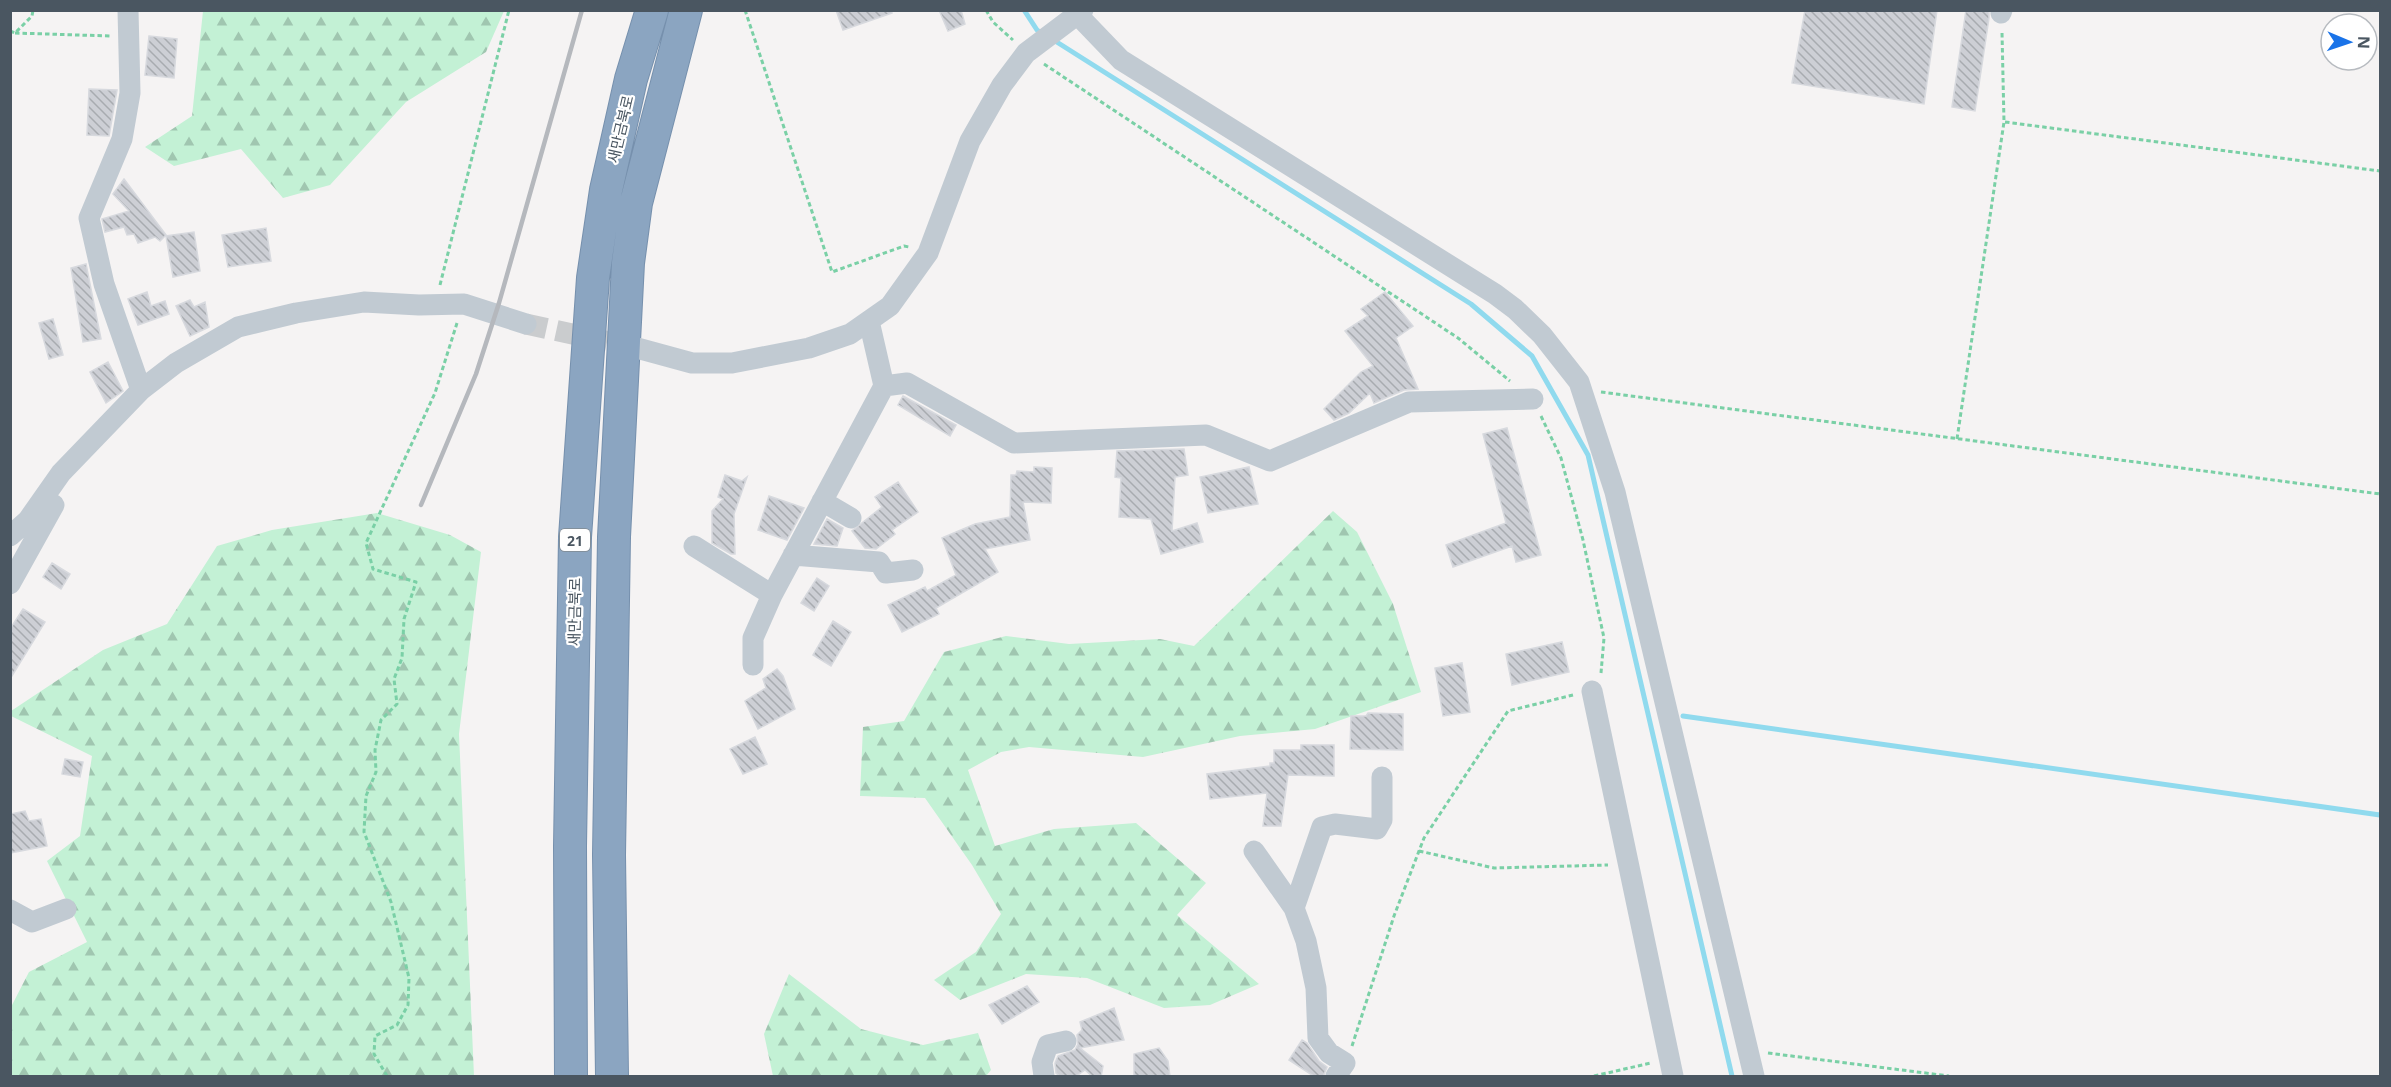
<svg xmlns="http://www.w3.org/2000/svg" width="2391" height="1087" font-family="'Open Sans','Noto Sans KR',sans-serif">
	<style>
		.forest { fill: url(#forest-firs) }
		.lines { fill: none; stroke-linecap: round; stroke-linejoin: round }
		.stream { stroke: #90daee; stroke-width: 5 }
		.building { fill: url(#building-back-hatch); stroke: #d7d9de; stroke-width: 1.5 }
		.minor-tunnel { stroke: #caccce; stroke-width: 21; stroke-dasharray: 21 10; stroke-linecap: butt }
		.highway-casing { stroke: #7690ad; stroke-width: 34 }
		.path { stroke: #7ad0a6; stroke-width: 3; stroke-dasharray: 4.5 3; stroke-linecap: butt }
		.minor { stroke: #c1cad2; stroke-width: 21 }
		.highway { stroke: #8ba5c1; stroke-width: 32 }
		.rail { stroke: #b5b8bd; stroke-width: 4.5 }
		.labels { text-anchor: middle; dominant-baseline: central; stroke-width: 4.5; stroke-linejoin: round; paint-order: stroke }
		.shield { fill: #fff; stroke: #808990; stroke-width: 1.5 }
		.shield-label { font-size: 14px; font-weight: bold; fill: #4a5661 }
		.street-label { font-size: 15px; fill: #4a5661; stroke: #fff }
	</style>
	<defs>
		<pattern id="forest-firs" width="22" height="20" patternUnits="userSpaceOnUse" patternTransform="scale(1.5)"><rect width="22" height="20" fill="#c3f1d5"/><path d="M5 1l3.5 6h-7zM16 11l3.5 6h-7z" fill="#a0c6b0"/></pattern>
		<pattern id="building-back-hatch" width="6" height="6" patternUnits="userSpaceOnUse" patternTransform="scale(1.5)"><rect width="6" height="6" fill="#cdcfd5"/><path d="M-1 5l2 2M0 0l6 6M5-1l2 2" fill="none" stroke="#a8abb0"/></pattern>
	</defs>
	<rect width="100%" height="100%" fill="#f5f3f3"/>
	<!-- forest -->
	<path class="forest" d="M 203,11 L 203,10 L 504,11 L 486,52 L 406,102 L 330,185 L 283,198 L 241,149 L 174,166 L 145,147 L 192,116 Z
		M 1333,511 L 1357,532 L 1393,604 L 1421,692 L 1315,729 L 1240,736 L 1143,757 L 1029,747 L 1001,752 L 968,770 L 995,846 L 1054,829 L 1136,823 L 1206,883 L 1177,915 L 1259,984 L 1210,1005 L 1164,1008 L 1087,978 L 1026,974 L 960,1000 L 934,980 L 976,952 L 1001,914 L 972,865 L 925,798 L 860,796 L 863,727 L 904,721 L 944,652 L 1006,636 L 1069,644 L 1160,639 L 1194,646 Z
		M 377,513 L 450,535 L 481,552 L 459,734 L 474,1076 L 11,1076 L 11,1007 L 29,972 L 87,942 L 47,861 L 80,836 L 92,756 L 11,716 L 11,711 L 103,650 L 167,624 L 217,546 L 272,530 Z
		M 789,974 L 861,1029 L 923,1045 L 978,1033 L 991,1070 L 986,1076 L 773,1076 L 764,1034 Z"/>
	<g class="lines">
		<!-- stream -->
		<path class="stream" d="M 1024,10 L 1037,30 L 1044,35
			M 1052,39 L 1471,304 L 1532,356 L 1588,455 L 1732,1076
			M 1683,716 L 2380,815"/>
	</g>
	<!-- building -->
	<path class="building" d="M 836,10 L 891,10 L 892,13 L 843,30 Z
		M 939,10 L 961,10 L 965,24 L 948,31 Z
		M 1805,10 L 1937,10 L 1924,104 L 1792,83 Z
		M 1966,10 L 1989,10 L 1989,18 L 1975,111 L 1952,107 Z
		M 149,36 L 177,39 L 174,78 L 145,75 Z
		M 89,89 L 117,90 L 109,136 L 87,135 Z
		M 124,179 L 166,235 L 160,241 L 155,237 L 138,243 L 134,234 L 127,235 L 124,227 L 105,232 L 102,219 L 129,211 L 113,194 Z
		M 266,228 L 271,261 L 228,267 L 222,235 Z
		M 194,232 L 200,271 L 173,277 L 166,236 Z
		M 86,264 L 101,339 L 83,342 L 71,268 Z
		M 147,292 L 151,306 L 165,301 L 169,314 L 138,325 L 128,299 Z
		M 1385,292 L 1413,326 L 1396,338 L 1418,389 L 1404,390 L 1374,403 L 1370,393 L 1349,413 L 1334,420 L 1324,409 L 1361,372 L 1373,366 L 1345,331 L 1368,316 L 1361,309 Z
		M 190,300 L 194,307 L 205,302 L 209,327 L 190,336 L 176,306 Z
		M 53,319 L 63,355 L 49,359 L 39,323 Z
		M 108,362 L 123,391 L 106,403 L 90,372 Z
		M 903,396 L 956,425 L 950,436 L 898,405 Z
		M 1507,428 L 1541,555 L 1516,562 L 1512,546 L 1453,567 L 1446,545 L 1506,523 L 1483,434 Z
		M 1184,449 L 1188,475 L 1175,477 L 1172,531 L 1197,523 L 1203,542 L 1161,554 L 1151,519 L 1119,517 L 1121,478 L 1115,477 L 1117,451 Z
		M 1034,467 L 1052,468 L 1051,503 L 1023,502 L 1030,540 L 985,549 L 998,572 L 936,608 L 939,614 L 902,632 L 888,605 L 925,587 L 927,591 L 956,575 L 942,538 L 975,524 L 1010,517 L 1011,475 L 1016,475 L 1017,471 L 1034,472 Z
		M 1249,467 L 1258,504 L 1208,513 L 1200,477 Z
		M 725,475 L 742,481 L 747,477 L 734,514 L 735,554 L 731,554 L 712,543 L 712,511 L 723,499 L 718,497 Z
		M 898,482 L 918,512 L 892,530 L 895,534 L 876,549 L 865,548 L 852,531 L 882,507 L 875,497 Z
		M 769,496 L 804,508 L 787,540 L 758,530 Z
		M 827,519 L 843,528 L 837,546 L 814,544 Z
		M 52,563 L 70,574 L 61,589 L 43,577 Z
		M 817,578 L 829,586 L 814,611 L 801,603 Z
		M 23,609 L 45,622 L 10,679 L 10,629 Z
		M 833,621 L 851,632 L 831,666 L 813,655 Z
		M 1562,642 L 1569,672 L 1512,685 L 1506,654 Z
		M 1462,663 L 1470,712 L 1443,716 L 1435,668 Z
		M 777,669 L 783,676 L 795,709 L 758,729 L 745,701 L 766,688 L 763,679 Z
		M 1368,713 L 1403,714 L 1403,750 L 1350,749 L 1351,716 L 1366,716 Z
		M 755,737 L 767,764 L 743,774 L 730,749 Z
		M 1301,745 L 1334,745 L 1334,776 L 1288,775 L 1281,826 L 1263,826 L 1267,793 L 1210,799 L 1207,774 L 1270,766 L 1270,763 L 1274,763 L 1274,750 L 1301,750 Z
		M 65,759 L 83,762 L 80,777 L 62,774 Z
		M 25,811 L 29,821 L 41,819 L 47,846 L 10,853 L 10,814 Z
		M 1027,986 L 1039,1002 L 1002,1024 L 989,1005 Z
		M 1114,1008 L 1124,1040 L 1080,1048 L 1103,1066 L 1101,1077 L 1093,1077 L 1085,1070 L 1075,1077 L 1061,1077 L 1056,1073 L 1055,1063 L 1058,1056 L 1075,1050 L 1078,1044 L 1077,1035 L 1082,1030 L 1080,1022 Z
		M 1302,1040 L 1307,1043 L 1319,1061 L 1327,1067 L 1323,1077 L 1315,1077 L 1289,1060 Z
		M 1159,1048 L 1168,1061 L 1170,1077 L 1134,1077 L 1134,1054 Z"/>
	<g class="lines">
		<!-- minor-tunnel -->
		<path class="minor-tunnel" d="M 526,324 L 637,348"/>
		<!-- highway casing -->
		<g class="highway-casing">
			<path id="highway" d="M 571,1076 L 570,846 L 575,537 L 593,278 L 606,190 L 631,79 L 652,10
				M 612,1076 L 609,855 L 614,537 L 628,263 L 636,203 L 686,10"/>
		</g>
		<!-- path -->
		<path class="path" d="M 745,10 L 832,272 L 904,246 L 909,247
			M 986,10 L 993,22 L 1013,40
			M 10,31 L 15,33 L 32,16 L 33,10
			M 15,33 L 110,36
			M 1044,64 L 1458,338 L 1510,381
			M 2005,122 L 2380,171
			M 440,285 L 509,10
			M 1601,392 L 2380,494
			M 1541,416 L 1561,458 L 1583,540 L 1604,638 L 1601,673
			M 1957,439 L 2004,122 L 2002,32
			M 1419,851 L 1494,868 L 1608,865
			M 1352,1046 L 1394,916 L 1424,838 L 1508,711 L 1573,695
			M 1768,1053 L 1949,1076
			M 387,1076 L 374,1054 L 375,1036 L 397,1025 L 408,1005 L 409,978 L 391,902 L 364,832 L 366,796 L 376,772 L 375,750 L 381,720 L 397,704 L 394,679 L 402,658 L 404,619 L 416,582 L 373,569 L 366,543 L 435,393 L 457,323
			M 1594,1076 L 1651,1063"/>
		<!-- minor -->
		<path class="minor" d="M 128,10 L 130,93 L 122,139 L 89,218 L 104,284 L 141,390
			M 1073,10 L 1121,60 L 1495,294 L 1515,309 L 1542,335 L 1579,382 L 1615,492 L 1754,1076
			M 2001,13 L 2002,10
			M 637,348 L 692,363 L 732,363 L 809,348 L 850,334 L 890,306 L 928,253 L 970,141 L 1002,85 L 1026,53 L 1083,10
			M 884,386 L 907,383 L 1014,443 L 1206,435 L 1270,461 L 1409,402 L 1533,399
			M 822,501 L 851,518
			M 10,536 L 28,520 L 61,473 L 141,390 L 176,363 L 238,327 L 296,313 L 364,302 L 419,305 L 464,304 L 526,324
			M 694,546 L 772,595
			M 793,555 L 879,562 L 886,573 L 913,570
			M 10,584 L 54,505
			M 753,665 L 753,638 L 772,595 L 884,386 L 869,321
			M 1592,691 L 1673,1076
			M 1254,851 L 1294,908 L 1306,941 L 1316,988 L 1318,1038 L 1329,1053 L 1345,1063 L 1336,1076
			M 1294,908 L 1322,827 L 1335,824 L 1377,829 L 1382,820 L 1382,777
			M 10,910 L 32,922 L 66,909
			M 1044,1076 L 1042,1062 L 1048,1045 L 1066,1041"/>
		<!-- highway -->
		<use href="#highway" class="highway"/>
		<!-- rail -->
		<path class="rail" d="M 421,505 L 476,374 L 499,303 L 582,10"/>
	</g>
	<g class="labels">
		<!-- shield labels -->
		<rect class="shield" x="560" y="529" width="30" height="22" rx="4.5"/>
		<g class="shield-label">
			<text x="575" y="540">21</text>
		</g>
		<!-- street labels -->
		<g class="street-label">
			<text transform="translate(620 129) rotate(-77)">새만금북로</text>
			<text transform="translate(574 612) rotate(-89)">새만금북로</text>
		</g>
	</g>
	<!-- border -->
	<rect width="2391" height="1087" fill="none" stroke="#4a5661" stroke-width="24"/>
	<!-- north arrow -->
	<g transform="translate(2349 42) rotate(92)"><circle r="28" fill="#ffffff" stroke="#b7bbc0" stroke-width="1.5"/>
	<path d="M0-4.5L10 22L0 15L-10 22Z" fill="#1a73e8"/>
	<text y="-9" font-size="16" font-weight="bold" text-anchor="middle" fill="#4a5661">N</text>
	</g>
</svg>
